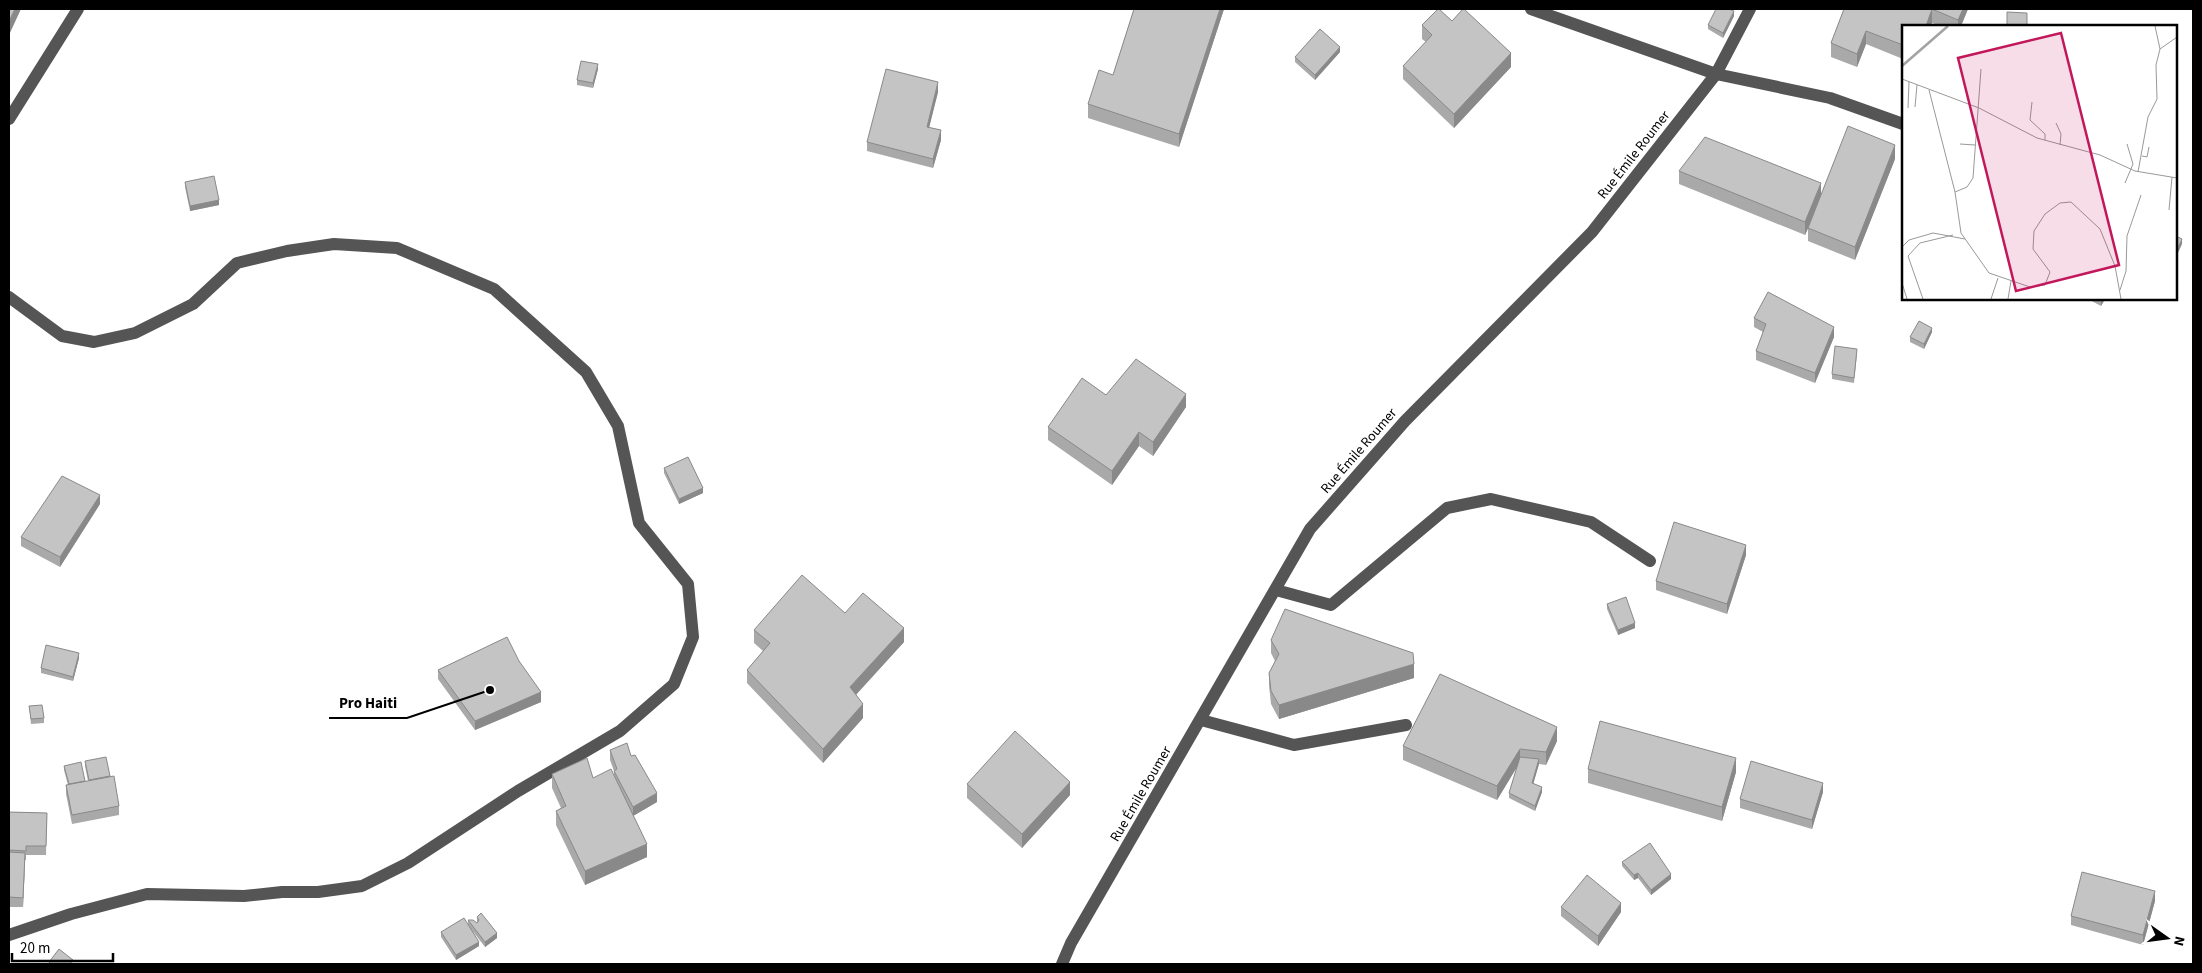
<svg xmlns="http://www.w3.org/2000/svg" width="2202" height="973" font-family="'Source Sans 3',sans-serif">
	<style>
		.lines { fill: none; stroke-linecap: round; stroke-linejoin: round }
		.minor { stroke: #555; stroke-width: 12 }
		.wall { fill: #a9a9a9 }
		.shaded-wall { fill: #898989 }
		.building { fill: #c4c4c4; stroke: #898989 }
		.labels { text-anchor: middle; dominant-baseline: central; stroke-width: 4; stroke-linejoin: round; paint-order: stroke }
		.street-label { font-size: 14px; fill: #000; stroke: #fff }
		.inset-river { fill: none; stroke: #a3a3a3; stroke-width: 2.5 }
		.inset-road { fill: none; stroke: #999; stroke-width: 1 }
		.view { fill: #c2185b; fill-opacity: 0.15; stroke: #c2185b; stroke-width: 2.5 }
		.inset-edge { fill: none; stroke: #000; stroke-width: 2.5 }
		.leader { fill: none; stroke: #000; stroke-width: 2 }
		.callout-dot { fill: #000; stroke: #fff; stroke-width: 2 }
		.callout-label { font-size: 15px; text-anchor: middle; font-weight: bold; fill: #000; stroke: #fff; stroke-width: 4; stroke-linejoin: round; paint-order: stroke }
	</style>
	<rect width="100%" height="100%" fill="#fff"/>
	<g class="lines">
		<!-- minor -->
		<path class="minor" d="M 1531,9 L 1716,74 L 1830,98 L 1903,124
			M 9,119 L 78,9
			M 9,297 L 62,336 L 94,342 L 135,333 L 193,304 L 237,263 L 287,251 L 334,244 L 397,248 L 494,289 L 586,372 L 618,426 L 639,523 L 688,584 L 693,637 L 674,684 L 620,731 L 518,791 L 408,863 L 362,886 L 318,892 L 282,892 L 244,896 L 147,894 L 71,914 L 9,935
			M 1276,590 L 1331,605 L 1447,508 L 1491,499 L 1591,522 L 1650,561
			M 1201,720 L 1294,745 L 1406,725
			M 1062,964 L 1071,943 L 1310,529 L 1405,421 L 1592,232 L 1716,74 L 1750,9"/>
	</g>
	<!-- wall -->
	<path class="wall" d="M 1134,9 L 1224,9 L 1179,147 L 1088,118 L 1088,104 L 1113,75 Z
		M 1844,9 L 1968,9 L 1961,26 L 1941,26 L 1932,23 L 1903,26 L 1903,59 L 1866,44 L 1857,67 L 1831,57 L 1831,43 Z
		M 1734,16 L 1723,38 L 1708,29 L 1708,25 Z
		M 1452,21 L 1511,67 L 1454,128 L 1403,79 L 1403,66 L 1426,42 L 1422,39 L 1422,25 Z
		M 1340,52 L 1315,80 L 1295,62 L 1295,57 Z
		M 598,69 L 593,88 L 577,85 L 577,80 Z
		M 938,92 L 929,127 L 941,140 L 933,168 L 867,151 L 867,142 Z
		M 1895,159 L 1855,260 L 1808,241 L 1808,229 L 1805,235 L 1679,184 L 1679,171 L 1821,195 Z
		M 185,182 L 219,205 L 190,211 L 185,187 Z
		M 2088,299 L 2105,299 L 2101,306 Z
		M 1754,318 L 1834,337 L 1815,383 L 1756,360 L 1756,351 L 1763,332 L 1754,327 Z
		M 1932,332 L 1924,349 L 1910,342 L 1910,337 Z
		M 1857,354 L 1854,383 L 1832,379 L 1832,374 Z
		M 1106,395 L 1186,407 L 1153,456 L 1139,446 L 1112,485 L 1048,440 L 1048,427 Z
		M 664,468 L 703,493 L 679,504 L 664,473 Z
		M 100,504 L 60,567 L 21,546 L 21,537 Z
		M 1746,555 L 1727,614 L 1656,590 L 1656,581 Z
		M 1607,604 L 1635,628 L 1618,635 L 1607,609 Z
		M 845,613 L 904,642 L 856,695 L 863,718 L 823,763 L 747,683 L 747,670 L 763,651 L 754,643 L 754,630 Z
		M 1271,640 L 1414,678 L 1279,719 L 1271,704 L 1269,686 L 1269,673 L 1275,661 L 1271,653 Z
		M 79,658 L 73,681 L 41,673 L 41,668 Z
		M 519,661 L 541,702 L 475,730 L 438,679 L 438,670 Z
		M 29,706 L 44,718 L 44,723 L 31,724 Z
		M 1557,741 L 1546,765 L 1539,764 L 1533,784 L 1542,792 L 1535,811 L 1509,798 L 1509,793 L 1517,767 L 1497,800 L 1403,760 L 1403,746 Z
		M 610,750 L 631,756 L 657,802 L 633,816 L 647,857 L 585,885 L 556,825 L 556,811 L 561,808 L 552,788 L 552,774 L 593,778 L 614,775 L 614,771 L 610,760 Z
		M 85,761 L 110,776 L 119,806 L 119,815 L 72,824 L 66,794 L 66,785 L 68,785 L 64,770 L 64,766 L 85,781 L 88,781 L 85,766 Z
		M 1588,769 L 1736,772 L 1722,821 L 1588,783 Z
		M 967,784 L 1070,795 L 1022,848 L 967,798 Z
		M 1823,792 L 1812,829 L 1740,808 L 1740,799 Z
		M 9,812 L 47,813 L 46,855 L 26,855 L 26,860 L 25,860 L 23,907 L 9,907 Z
		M 1622,862 L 1671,879 L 1651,895 L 1638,878 L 1634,880 L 1622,866 Z
		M 2155,901 L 2143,945 L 2071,925 L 2071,916 Z
		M 1561,907 L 1621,912 L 1598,946 L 1561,916 Z
		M 477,917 L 497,938 L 485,947 L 471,929 L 479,946 L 456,960 L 441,937 L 441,932 L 468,924 L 468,920 L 477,923 Z"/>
	<!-- shaded-wall -->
	<path class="shaded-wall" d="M 15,9 L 21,9 L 9,35 L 9,21 Z
		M 1220,9 L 1224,9 L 1179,147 L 1179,134 Z
		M 1932,9 L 1932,23 L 1931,26 L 1926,26 Z
		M 1963,9 L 1968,9 L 1961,26 L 1958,26 L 1958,20 Z
		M 1734,11 L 1734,16 L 1723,38 L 1723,33 Z
		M 1866,31 L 1866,44 L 1857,67 L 1857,54 Z
		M 1340,47 L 1340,52 L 1315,80 L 1315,75 Z
		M 1511,53 L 1511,67 L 1454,128 L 1454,114 Z
		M 598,64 L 598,69 L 593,88 L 593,83 Z
		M 938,82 L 938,92 L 927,136 L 927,127 Z
		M 941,130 L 941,140 L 933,168 L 933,159 Z
		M 1895,145 L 1895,159 L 1855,260 L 1855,247 Z
		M 1821,183 L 1821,196 L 1805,235 L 1805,222 Z
		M 219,200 L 219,205 L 190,211 L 190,206 Z
		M 2182,239 L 2182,244 L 2177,255 L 2177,250 Z
		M 2101,299 L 2105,299 L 2101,306 Z
		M 1834,327 L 1834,337 L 1815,383 L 1815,373 Z
		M 1932,328 L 1932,332 L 1924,349 L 1924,344 Z
		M 1186,394 L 1186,407 L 1153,456 L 1153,442 Z
		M 1139,432 L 1139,446 L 1112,485 L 1112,471 Z
		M 703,488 L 703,493 L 679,504 L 679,499 Z
		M 100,495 L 100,504 L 60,567 L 60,557 Z
		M 1746,545 L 1746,555 L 1727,614 L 1727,604 Z
		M 1635,623 L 1635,628 L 1618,635 L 1618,630 Z
		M 904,628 L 904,642 L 850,701 L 850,687 Z
		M 79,653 L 79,658 L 73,681 L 73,677 Z
		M 1414,664 L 1414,678 L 1279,719 L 1279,705 Z
		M 541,692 L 541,702 L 475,730 L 475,721 Z
		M 863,704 L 863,718 L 823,763 L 823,749 Z
		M 1557,727 L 1557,741 L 1546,765 L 1546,752 Z
		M 1520,749 L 1520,762 L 1497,800 L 1497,786 Z
		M 1736,758 L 1736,772 L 1722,821 L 1722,807 Z
		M 1539,759 L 1539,764 L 1532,788 L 1532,783 Z
		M 1070,782 L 1070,795 L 1022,848 L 1022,834 Z
		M 1823,783 L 1823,792 L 1812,829 L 1812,820 Z
		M 1542,787 L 1542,792 L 1535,811 L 1535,806 Z
		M 657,793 L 657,802 L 633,816 L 633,807 Z
		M 647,844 L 647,857 L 585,885 L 585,871 Z
		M 25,853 L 25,862 L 23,907 L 23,898 Z
		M 1638,873 L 1638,878 L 1634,880 L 1634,875 Z
		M 1671,874 L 1671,879 L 1651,895 L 1651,890 Z
		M 2155,891 L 2155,901 L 2143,945 L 2143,935 Z
		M 1621,903 L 1621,912 L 1598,946 L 1598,936 Z
		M 497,933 L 497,938 L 485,947 L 485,942 Z
		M 479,942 L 479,946 L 456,960 L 456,955 Z"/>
	<!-- building -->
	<path class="building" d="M 9,9 L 15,9 L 9,21 Z
		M 1134,9 L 1220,9 L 1179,134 L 1088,104 L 1099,70 L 1113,75 Z
		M 1438,9 L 1439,9 L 1452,21 L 1463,9 L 1464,9 L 1511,53 L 1454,114 L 1403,66 L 1432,35 L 1422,25 Z
		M 1716,9 L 1729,9 L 1734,11 L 1723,33 L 1708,25 Z
		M 1844,9 L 1963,9 L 1958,20 L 1932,9 L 1926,26 L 1903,26 L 1903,45 L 1866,31 L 1857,54 L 1831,43 Z
		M 2007,12 L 2027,13 L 2027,26 L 2007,26 Z
		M 1320,29 L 1340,47 L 1315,75 L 1295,57 Z
		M 581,61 L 598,64 L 593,83 L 577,80 Z
		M 886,69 L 938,82 L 927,127 L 941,130 L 933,159 L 867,142 Z
		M 1848,126 L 1895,145 L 1855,247 L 1808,228 Z
		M 1705,137 L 1821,183 L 1805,222 L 1679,171 Z
		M 214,176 L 219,200 L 190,206 L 185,182 Z
		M 2176,236 L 2182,239 L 2177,250 L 2176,250 Z
		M 1768,292 L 1834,327 L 1815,373 L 1756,351 L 1766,324 L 1754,318 Z
		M 1919,321 L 1932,328 L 1924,344 L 1910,337 Z
		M 1835,346 L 1857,349 L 1854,378 L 1832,374 Z
		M 1136,359 L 1186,394 L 1153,442 L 1139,432 L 1112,471 L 1048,427 L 1082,378 L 1106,395 Z
		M 688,457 L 703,488 L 679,499 L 664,468 Z
		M 62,476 L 100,495 L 60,557 L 21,537 Z
		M 1674,522 L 1746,545 L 1727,604 L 1656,581 Z
		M 802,575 L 845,613 L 863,593 L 904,628 L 850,687 L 863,704 L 823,749 L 747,670 L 770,643 L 754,630 Z
		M 1626,597 L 1635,623 L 1618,630 L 1607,604 Z
		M 1285,609 L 1413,653 L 1414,664 L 1279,705 L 1271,691 L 1269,673 L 1279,654 L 1271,640 Z
		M 507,637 L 519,661 L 541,692 L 475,721 L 438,670 Z
		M 46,645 L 79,653 L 73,677 L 41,668 Z
		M 1440,674 L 1557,727 L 1546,752 L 1520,749 L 1497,786 L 1403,746 Z
		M 42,705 L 44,718 L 31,719 L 29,706 Z
		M 1600,721 L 1736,758 L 1722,807 L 1588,769 Z
		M 1015,731 L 1070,782 L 1022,834 L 967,784 Z
		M 627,743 L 631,756 L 635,755 L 657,793 L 633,807 L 614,771 L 617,769 L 610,750 Z
		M 106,757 L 110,776 L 89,780 L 85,761 Z
		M 1520,757 L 1539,759 L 1532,783 L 1542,787 L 1535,806 L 1509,793 Z
		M 587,758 L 593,778 L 611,769 L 647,844 L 585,871 L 556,811 L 566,806 L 552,774 Z
		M 1751,761 L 1823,783 L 1812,820 L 1740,799 Z
		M 81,762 L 85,781 L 69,784 L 64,766 Z
		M 114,776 L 119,806 L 72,815 L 66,785 Z
		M 9,812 L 47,813 L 46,846 L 26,846 L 26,851 L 9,850 Z
		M 1650,843 L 1671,874 L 1651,890 L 1638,873 L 1634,875 L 1622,862 Z
		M 9,852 L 25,853 L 23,898 L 9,897 Z
		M 2082,872 L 2155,891 L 2143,935 L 2071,916 Z
		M 1587,875 L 1621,903 L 1598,936 L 1561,907 Z
		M 481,913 L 497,933 L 485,942 L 468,920 L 473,920 L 477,923 L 479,920 L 477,917 Z
		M 464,918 L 479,942 L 456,955 L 441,932 Z
		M 59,949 L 73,960 L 70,964 L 51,964 L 49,962 Z"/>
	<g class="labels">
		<!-- street labels -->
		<g class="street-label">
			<text transform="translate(1634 155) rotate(-52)">Rue Émile Roumer</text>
			<text transform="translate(1359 451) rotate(-49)">Rue Émile Roumer</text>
			<text transform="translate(1141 794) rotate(-60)">Rue Émile Roumer</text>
		</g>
	</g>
	<!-- overview -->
	<g transform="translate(1902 25)">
		<rect width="275" height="275" fill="#fff"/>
		<path class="inset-river" d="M 0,41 L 46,1"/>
		<path class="inset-road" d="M 253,1 L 258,24M 0,54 L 77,83 L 135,113 L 198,130 L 233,146 L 275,153M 27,65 L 53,167 L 59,208 L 87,248 L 128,262 L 143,260 L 148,247 L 131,224 L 132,206 L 143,189 L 158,178 L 169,177 L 198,204 L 213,241 L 219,274M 130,77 L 128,95 L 143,109 L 143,115M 13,82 L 15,60M 6,83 L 7,57M 154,98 L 159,109 L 158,120M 58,119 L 73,120M 240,131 L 245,132 L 247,122M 236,147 L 246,92 L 255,74 L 254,40 L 258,24 L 275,12M 223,158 L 231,139 L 225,119M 53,167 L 65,162 L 71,153 L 79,44M 267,185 L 270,152M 0,222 L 7,215 L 31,208 L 63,214M 0,258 L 5,274M 218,265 L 224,246 L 225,211 L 239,170M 21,274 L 6,231 L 18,218 L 51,210M 89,274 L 96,253M 106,274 L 109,256"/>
		<path class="view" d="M 159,8 L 217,240 L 114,266 L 56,33 Z"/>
		<rect width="275" height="275" class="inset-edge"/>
	</g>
	<!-- callouts -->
	<path class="leader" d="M490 690L407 718H329"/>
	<circle class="callout-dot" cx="490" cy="690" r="5"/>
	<g class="callout-label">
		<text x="368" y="708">Pro Haiti</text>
	</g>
	<!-- border -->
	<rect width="2202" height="973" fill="none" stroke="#000000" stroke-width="20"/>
	<!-- north arrow -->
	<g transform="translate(2167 938) rotate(104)" stroke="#ffffff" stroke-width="4" paint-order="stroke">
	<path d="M0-4L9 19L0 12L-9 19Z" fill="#000000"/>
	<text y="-8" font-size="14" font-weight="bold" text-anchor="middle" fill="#000000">N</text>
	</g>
	<!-- scale -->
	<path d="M12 953v8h101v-8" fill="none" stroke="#000000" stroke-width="2.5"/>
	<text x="20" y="953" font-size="15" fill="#000000" stroke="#ffffff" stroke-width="4" paint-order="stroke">20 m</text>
</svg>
